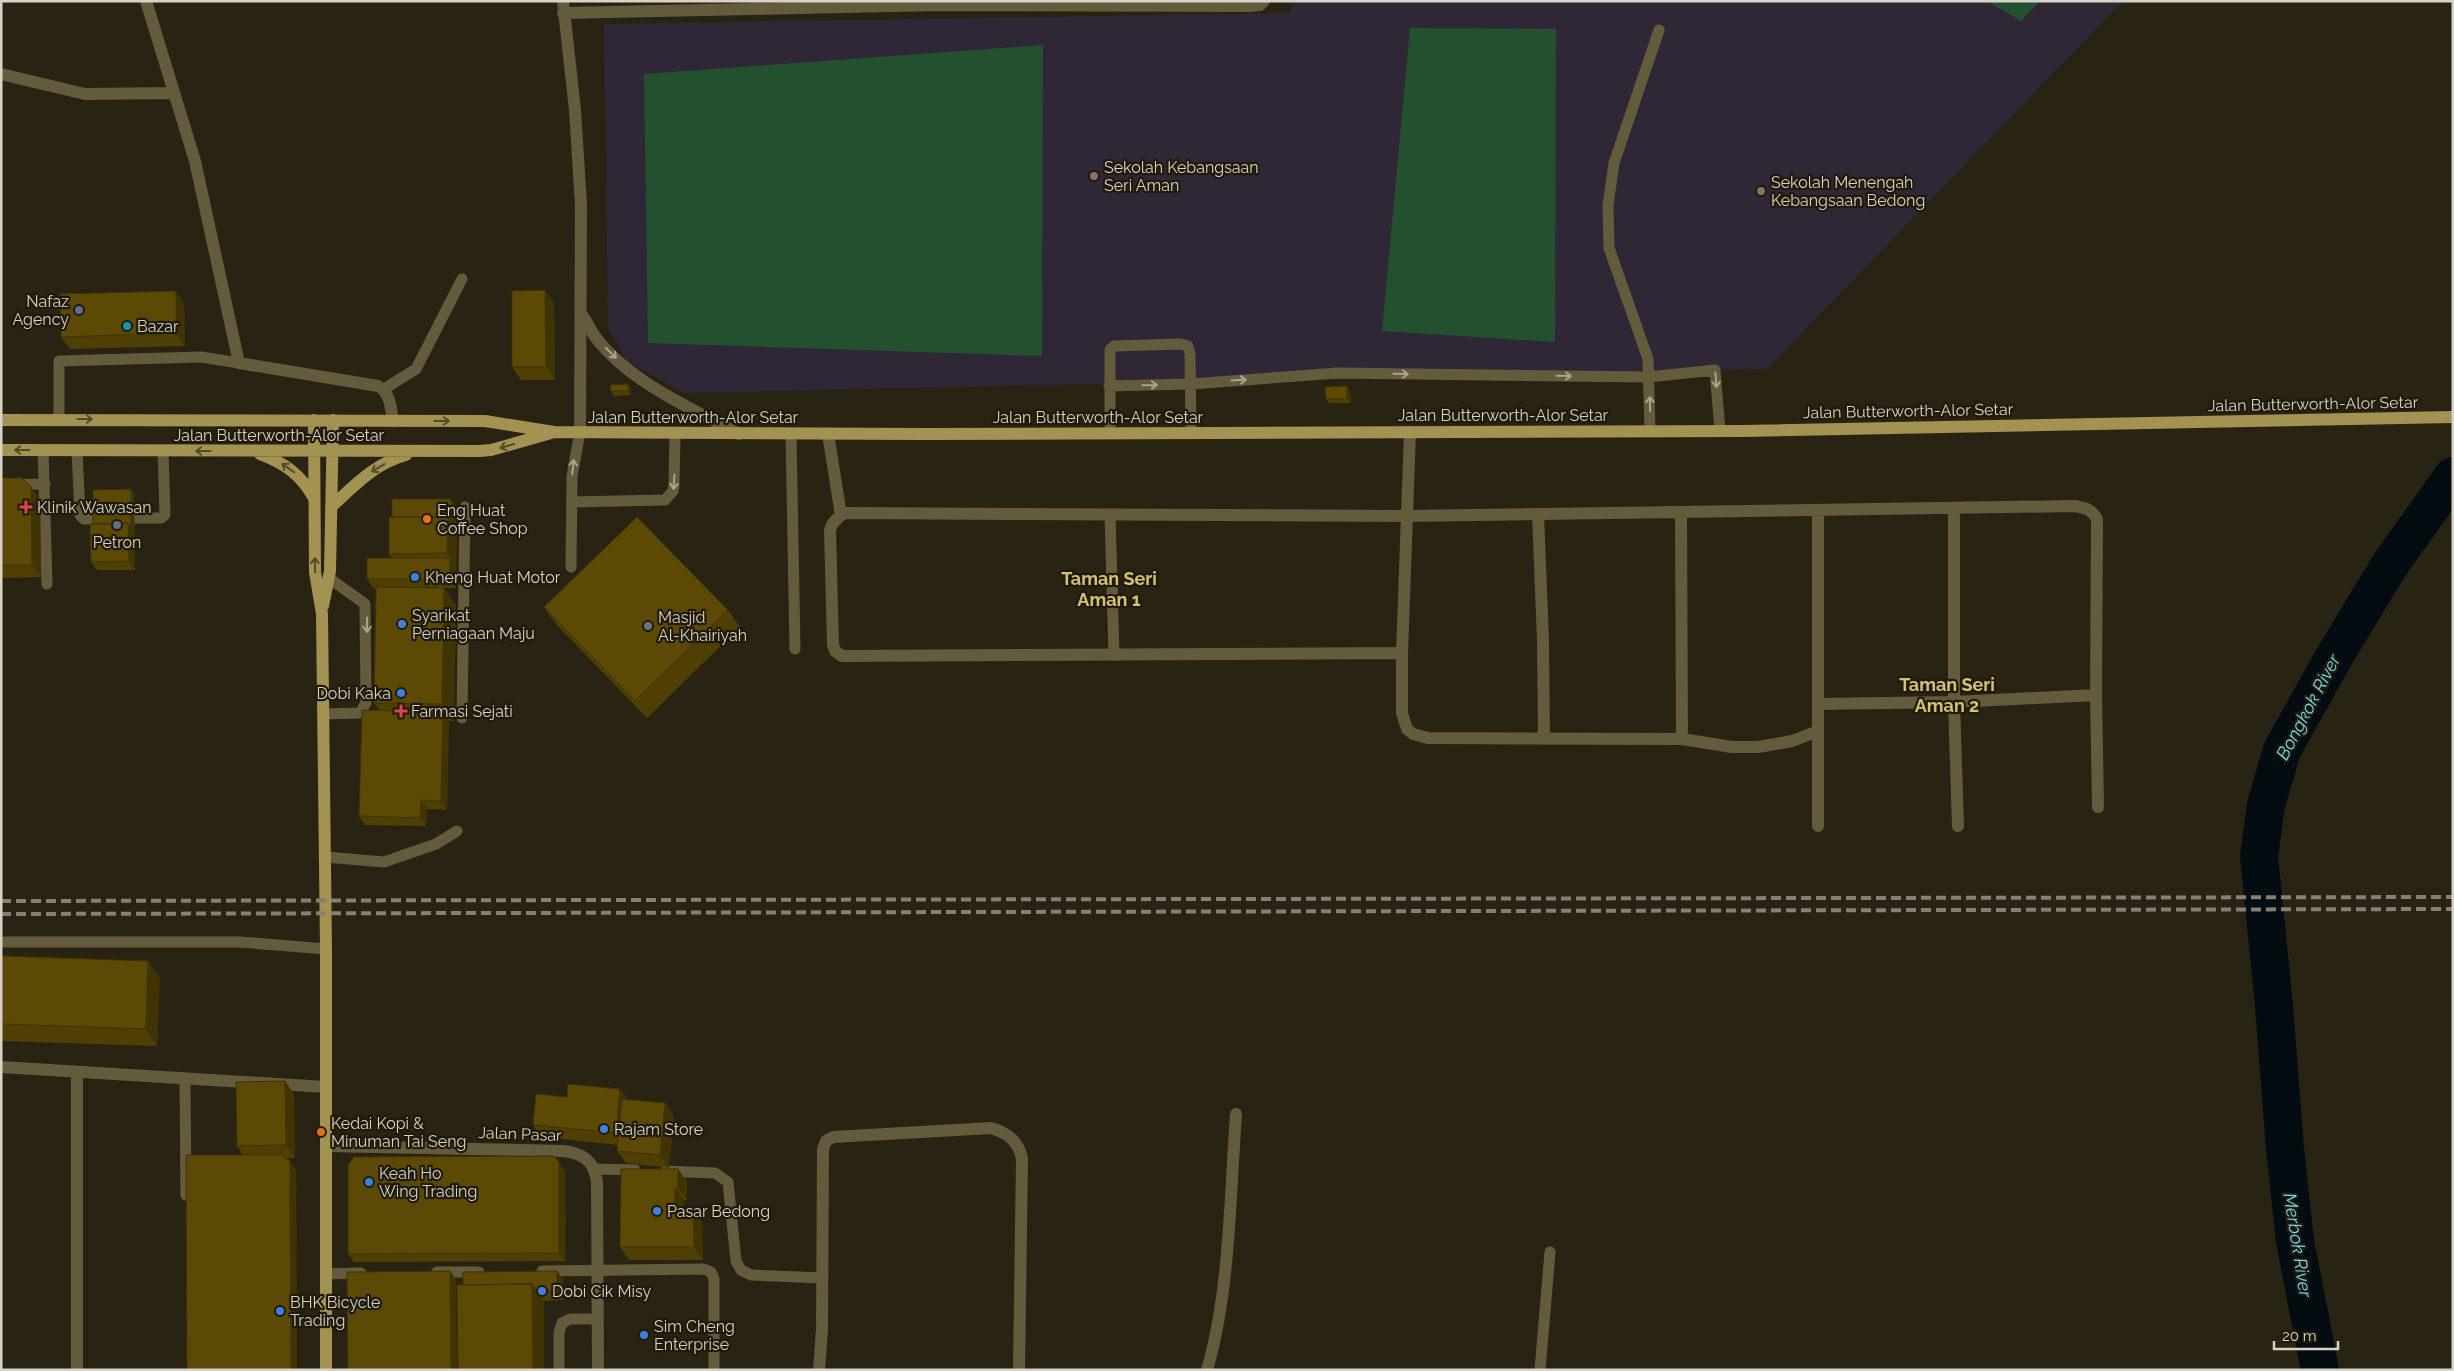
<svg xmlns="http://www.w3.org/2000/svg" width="2454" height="1371" font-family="Raleway,sans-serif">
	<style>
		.education { fill: #302736 }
		.park { fill: #23502e }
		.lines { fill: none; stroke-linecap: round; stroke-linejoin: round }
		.river { stroke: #030c11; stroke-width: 38 }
		.lane { stroke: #645b3d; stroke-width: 11 }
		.street { stroke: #645b3d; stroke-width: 12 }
		.primary { stroke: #a49252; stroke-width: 12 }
		.rail { stroke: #858073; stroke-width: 4; stroke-dasharray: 10 5; stroke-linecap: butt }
		.wall { fill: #4f3f05 }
		.shaded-wall { fill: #403304 }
		.building { fill: #5c4906; stroke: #403304 }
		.oneway { stroke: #a9a391 }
		.oneway2 { stroke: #554a27 }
		.education-dot { fill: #8d6e63; stroke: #201a0a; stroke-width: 2 }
		.service-dot { fill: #5c6f8a; stroke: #201a0a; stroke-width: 2 }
		.culture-dot { fill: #0f9aa8; stroke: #201a0a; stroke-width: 2 }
		.health-dot { fill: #e0444e; stroke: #201a0a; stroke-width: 2 }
		.food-dot { fill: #e8710a; stroke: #201a0a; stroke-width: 2 }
		.shop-dot { fill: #3f7fe0; stroke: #201a0a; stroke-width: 2 }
		.worship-dot { fill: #6b7280; stroke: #201a0a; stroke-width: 2 }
		.labels { text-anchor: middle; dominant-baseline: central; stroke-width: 4.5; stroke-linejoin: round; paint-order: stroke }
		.poi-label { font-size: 16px; fill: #d7d3c9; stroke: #201a0a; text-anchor: start }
		.street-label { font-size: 16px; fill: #d7d3c9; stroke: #201a0a }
		.neighbourhood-label { font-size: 18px; font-weight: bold; fill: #d4c173; stroke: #201a0a }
		.water-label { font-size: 18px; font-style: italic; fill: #74d7fb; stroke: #201a0a }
	</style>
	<rect width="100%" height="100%" fill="#292313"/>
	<!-- education -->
	<path class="education" d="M 1292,1 L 2123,1 L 1767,369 L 684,393 L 627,361 L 608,328 L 604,24 L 1290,13 Z"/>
	<!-- park -->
	<path class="park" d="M 1987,1 L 2040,1 L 2021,21 Z
		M 1410,28 L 1556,29 L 1555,342 L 1382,331 Z
		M 1043,45 L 1042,356 L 648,343 L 644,74 Z"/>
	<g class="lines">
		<!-- river -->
		<path class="river" d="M 2320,1370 L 2295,1241 L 2285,1149 L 2274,1006 L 2259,856 L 2266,805 L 2282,750 L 2334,657 L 2389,566 L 2453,476"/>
		<!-- lane -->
		<path class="lane" d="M 1109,386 L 1191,384 L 1338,373 L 1649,377 L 1715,370 L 1720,431
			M 384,389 L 416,369 L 462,279
			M 59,419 L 59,361 L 201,357 L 239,363
			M 1650,431 L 1648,359 L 1609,248 L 1608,205 L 1614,163 L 1659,30
			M 1110,433 L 1110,350 L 1114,346 L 1181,344 L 1188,346 L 1190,354 L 1191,433
			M 791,434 L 795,649
			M 43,450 L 47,584
			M 77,451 L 80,515 L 84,519 L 96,519
			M 1,485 L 45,484
			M 572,502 L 665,500 L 673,491 L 674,485 L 675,433
			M 1110,515 L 1114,655
			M 134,518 L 161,518 L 165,515 L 163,451
			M 571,567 L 572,476 L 580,432
			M 323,714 L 360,713 L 366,703 L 365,604 L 329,578
			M 462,718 L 465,507
			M 325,857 L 384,862 L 436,844 L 457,831
			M 1,942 L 240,942 L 326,949
			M 185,1079 L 186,1195
			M 594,1169 L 635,1170
			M 666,1171 L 715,1173 L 728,1182 L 736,1261 L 741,1270 L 751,1275 L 822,1278
			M 542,1271 L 704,1269 L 711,1272 L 714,1279 L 714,1370
			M 437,1272 L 479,1272
			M 326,1274 L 361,1273
			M 559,1370 L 559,1333 L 562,1323 L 570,1319 L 598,1319
			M 1540,1370 L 1550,1252"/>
		<!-- street -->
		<path class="street" d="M 146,1 L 195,161 L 239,363 L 378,386 C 390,392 391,408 393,421
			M 563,1 L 575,110 L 581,205 L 580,432
			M 563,13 L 939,5 L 1249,6 L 1260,5 L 1264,1
			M 1,74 L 85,94 L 174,93
			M 582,315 C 587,322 591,331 596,338 C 631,383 691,408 739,434
			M 1410,432 L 1402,653 L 1402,713 L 1407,729 L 1413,734 L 1428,738 L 1682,739 L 1732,747 L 1758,747 L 1792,741 L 1818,731
			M 828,434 L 841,515 L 833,523 L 830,530 L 833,645 L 835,651 L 842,656 L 1402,653
			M 1954,508 L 1954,702 L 1958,826
			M 1681,512 L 1682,739
			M 1538,514 L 1543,640 L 1544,739
			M 841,515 L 846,513 L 1406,516 L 2075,506 C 2086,508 2091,509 2097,519 L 2096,695 L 2098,807
			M 1818,704 L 1954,702 L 2096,695
			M 1818,826 L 1818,510
			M 1,1067 L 326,1087
			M 77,1072 L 77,1370
			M 326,1146 L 564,1151 C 584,1154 594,1161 597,1182 L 598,1370
			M 819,1370 L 822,1329 L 823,1149 L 826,1141 L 833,1137 L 991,1128 C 1008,1133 1018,1141 1022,1158 L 1019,1370
			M 1207,1370 C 1230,1292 1230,1195 1236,1114"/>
		<!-- primary -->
		<path class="primary" d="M 1,420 L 485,421 L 554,432 L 923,434 L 1743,431 L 2453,417
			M 314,420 L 315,572 L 322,614 L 326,949 L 326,1370
			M 1,450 L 479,451 L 491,450 L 551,433
			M 260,454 C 285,463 301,475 314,498
			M 331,507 C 354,486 375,463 406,455
			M 323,606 L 330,571 L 333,420"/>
		<!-- rail -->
		<path class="rail" d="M 1,901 L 2453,897
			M 1,914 L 2453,909"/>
	</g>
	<!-- wall -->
	<path class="wall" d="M 554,303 L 555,380 L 521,380 L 512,367 Z
		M 184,304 L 185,346 L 70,349 L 61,337 Z
		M 631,389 L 631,395 L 614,396 L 611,391 Z
		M 1350,390 L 1351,403 L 1329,403 L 1326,399 Z
		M 1,478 L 31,487 L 40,500 L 41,577 L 1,578 Z
		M 131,489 L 134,494 L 135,570 L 97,570 L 91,562 L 93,524 Z
		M 457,507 L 456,588 L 399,588 L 456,605 L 454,721 L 449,721 L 447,810 L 427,809 L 426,826 L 365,825 L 359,816 L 380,711 L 374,703 L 376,588 L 373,588 L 367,579 L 392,558 L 389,554 Z
		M 544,607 L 728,610 L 740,627 L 647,718 L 556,624 Z
		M 1,956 L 148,961 L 160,978 L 157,1046 L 1,1041 Z
		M 620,1089 L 628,1100 L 665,1103 L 674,1116 L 669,1168 L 626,1163 L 617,1151 L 618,1145 L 542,1137 L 533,1125 L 567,1097 Z
		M 294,1094 L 295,1158 L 285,1158 L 296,1170 L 297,1370 L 187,1370 L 243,1155 L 237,1146 Z
		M 559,1162 L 565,1171 L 566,1261 L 354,1262 L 348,1254 Z
		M 678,1169 L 687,1182 L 687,1200 L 684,1200 L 684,1209 L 693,1209 L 702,1222 L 703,1260 L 629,1260 L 620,1247 Z
		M 557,1271 L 563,1279 L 563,1300 L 544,1301 L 544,1370 L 458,1370 L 463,1285 Z"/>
	<!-- shaded-wall -->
	<path class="shaded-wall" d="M 545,290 L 554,303 L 555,380 L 546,367 Z
		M 176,291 L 184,304 L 185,346 L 176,333 Z
		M 628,384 L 631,389 L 631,395 L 628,391 Z
		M 1347,386 L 1350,390 L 1351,403 L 1347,399 Z
		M 31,487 L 40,500 L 41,577 L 32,565 Z
		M 131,489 L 134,494 L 135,570 L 129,561 L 128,523 Z
		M 451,499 L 457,507 L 456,588 L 450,579 L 450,558 L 447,553 L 448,517 Z
		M 444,588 L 456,605 L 454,721 L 442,704 Z
		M 443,712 L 449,721 L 447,810 L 441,801 Z
		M 421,800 L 427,809 L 426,826 L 420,818 Z
		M 148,961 L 160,978 L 157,1046 L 146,1029 Z
		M 285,1081 L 294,1094 L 295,1158 L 286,1145 Z
		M 620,1089 L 629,1102 L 625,1146 L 616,1133 Z
		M 665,1103 L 674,1116 L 669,1168 L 660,1155 Z
		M 290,1161 L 296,1170 L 297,1370 L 291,1370 Z
		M 559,1162 L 565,1171 L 566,1261 L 559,1253 Z
		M 678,1169 L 687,1182 L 687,1200 L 678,1188 Z
		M 675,1188 L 684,1200 L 684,1222 L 675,1209 Z
		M 693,1209 L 702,1222 L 703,1260 L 694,1247 Z
		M 450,1271 L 456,1279 L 457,1370 L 451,1370 Z
		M 557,1271 L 563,1279 L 563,1300 L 557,1292 Z
		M 532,1284 L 544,1301 L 544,1370 L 533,1370 Z"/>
	<!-- building -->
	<path class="building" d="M 545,290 L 546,367 L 512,367 L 512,291 Z
		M 176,291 L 176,333 L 61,337 L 60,294 Z
		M 628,384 L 628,391 L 611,391 L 610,385 Z
		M 1347,386 L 1347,399 L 1326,399 L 1325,387 Z
		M 1,478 L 22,478 L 31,487 L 32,565 L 1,565 Z
		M 131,489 L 131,527 L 128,523 L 93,524 L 93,490 Z
		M 392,499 L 451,499 L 451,521 L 448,517 L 392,517 Z
		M 389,517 L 448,517 L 447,553 L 389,554 Z
		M 637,517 L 728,610 L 635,701 L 544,607 Z
		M 128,523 L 129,561 L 91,562 L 90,524 Z
		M 367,558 L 450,558 L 450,579 L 367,579 Z
		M 376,587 L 444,588 L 442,704 L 374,703 Z
		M 362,710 L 443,712 L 441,801 L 421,800 L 420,818 L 359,816 Z
		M 1,956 L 148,961 L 146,1029 L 1,1024 Z
		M 285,1081 L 286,1145 L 237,1146 L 236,1082 Z
		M 568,1084 L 620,1089 L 616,1133 L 533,1125 L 536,1094 L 567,1097 Z
		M 622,1099 L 665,1103 L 660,1155 L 617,1151 Z
		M 186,1155 L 282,1155 L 290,1161 L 291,1370 L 187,1370 Z
		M 553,1156 L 559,1162 L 559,1253 L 348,1254 L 348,1165 L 354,1157 Z
		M 621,1169 L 678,1169 L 678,1188 L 675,1188 L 675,1209 L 693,1209 L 694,1247 L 620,1247 Z
		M 450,1271 L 451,1370 L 348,1370 L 347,1272 Z
		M 557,1271 L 557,1292 L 537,1292 L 532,1284 L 463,1285 L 463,1272 Z
		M 532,1284 L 533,1370 L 458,1370 L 457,1285 Z"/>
	<!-- one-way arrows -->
	<defs><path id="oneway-shaft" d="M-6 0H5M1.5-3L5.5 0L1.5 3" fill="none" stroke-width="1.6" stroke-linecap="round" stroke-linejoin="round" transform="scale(1.25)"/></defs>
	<g class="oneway">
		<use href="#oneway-shaft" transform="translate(611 353) rotate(45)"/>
		<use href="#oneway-shaft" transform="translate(1401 374) rotate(1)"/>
		<use href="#oneway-shaft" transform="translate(1564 376) rotate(1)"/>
		<use href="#oneway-shaft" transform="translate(1239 380) rotate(-4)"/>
		<use href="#oneway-shaft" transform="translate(1716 380) rotate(85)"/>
		<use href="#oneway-shaft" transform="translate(1150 385) rotate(-1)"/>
		<use href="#oneway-shaft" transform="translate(1650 404) rotate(-91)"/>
		<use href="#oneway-shaft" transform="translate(573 467) rotate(-84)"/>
		<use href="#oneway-shaft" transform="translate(674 482) rotate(94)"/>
		<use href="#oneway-shaft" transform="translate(367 625) rotate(90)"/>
	</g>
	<g class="oneway2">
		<use href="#oneway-shaft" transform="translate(85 419)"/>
		<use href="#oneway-shaft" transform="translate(442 421)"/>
		<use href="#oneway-shaft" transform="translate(507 446) rotate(164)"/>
		<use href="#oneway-shaft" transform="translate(22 450) rotate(180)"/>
		<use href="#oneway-shaft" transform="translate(203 451) rotate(180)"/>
		<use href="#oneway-shaft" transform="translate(288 468) rotate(-145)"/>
		<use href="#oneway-shaft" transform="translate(378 468) rotate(149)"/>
		<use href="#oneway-shaft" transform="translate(315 565) rotate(-91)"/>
	</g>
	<!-- markers -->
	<g class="education-dot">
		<circle cx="1094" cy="176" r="5"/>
		<circle cx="1761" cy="191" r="5"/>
	</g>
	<g class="service-dot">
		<circle cx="79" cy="310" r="5"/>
		<circle cx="117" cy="525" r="5"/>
	</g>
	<circle class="culture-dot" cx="127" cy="326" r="5"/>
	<g class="health-dot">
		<path d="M23.5 499.5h5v5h5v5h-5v5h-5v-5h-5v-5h5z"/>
		<path d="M398.5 703.5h5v5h5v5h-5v5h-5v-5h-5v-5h5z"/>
	</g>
	<g class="food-dot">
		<circle cx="427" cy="519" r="5"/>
		<circle cx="321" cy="1132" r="5"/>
	</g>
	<g class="shop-dot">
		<circle cx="415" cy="577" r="5"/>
		<circle cx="402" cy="624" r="5"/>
		<circle cx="401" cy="693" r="5"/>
		<circle cx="604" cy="1129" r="5"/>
		<circle cx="369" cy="1182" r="5"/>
		<circle cx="657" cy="1211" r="5"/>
		<circle cx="542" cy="1291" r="5"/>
		<circle cx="280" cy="1311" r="5"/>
		<circle cx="644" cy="1335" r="5"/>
	</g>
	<circle class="worship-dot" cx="648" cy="626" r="5"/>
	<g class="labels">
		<!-- poi labels -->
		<g class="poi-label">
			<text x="1104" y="167">Sekolah Kebangsaan<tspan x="1104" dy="18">Seri Aman</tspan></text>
			<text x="1771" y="182">Sekolah Menengah<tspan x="1771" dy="18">Kebangsaan Bedong</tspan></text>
			<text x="69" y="301" text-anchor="end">Nafaz<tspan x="69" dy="18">Agency</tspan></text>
			<text x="137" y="326">Bazar</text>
			<text x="37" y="507">Klinik Wawasan</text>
			<text x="437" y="510">Eng Huat<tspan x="437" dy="18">Coffee Shop</tspan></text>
			<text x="117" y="542" text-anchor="middle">Petron</text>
			<text x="425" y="577">Kheng Huat Motor</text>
			<text x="412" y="615">Syarikat<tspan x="412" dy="18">Perniagaan Maju</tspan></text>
			<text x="658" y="617">Masjid<tspan x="658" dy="18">Al-Khairiyah</tspan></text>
			<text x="391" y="693" text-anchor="end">Dobi Kaka</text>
			<text x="411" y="711">Farmasi Sejati</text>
			<text x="331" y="1123">Kedai Kopi &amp;<tspan x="331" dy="18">Minuman Tai Seng</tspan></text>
			<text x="614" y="1129">Rajam Store</text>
			<text x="379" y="1173">Keah Ho<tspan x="379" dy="18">Wing Trading</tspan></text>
			<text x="667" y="1211">Pasar Bedong</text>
			<text x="552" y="1291">Dobi Cik Misy</text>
			<text x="290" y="1302">BHK Bicycle<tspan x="290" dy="18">Trading</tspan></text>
			<text x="654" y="1326">Sim Cheng<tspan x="654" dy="18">Enterprise</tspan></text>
		</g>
		<!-- street labels -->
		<g class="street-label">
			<text transform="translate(2313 404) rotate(-1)">Jalan Butterworth-Alor Setar</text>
			<text transform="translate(1908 411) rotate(-1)">Jalan Butterworth-Alor Setar</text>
			<text x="1503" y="415">Jalan Butterworth-Alor Setar</text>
			<text x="693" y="417">Jalan Butterworth-Alor Setar</text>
			<text x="1098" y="417">Jalan Butterworth-Alor Setar</text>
			<text x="279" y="435">Jalan Butterworth-Alor Setar</text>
			<text transform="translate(520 1134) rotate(2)">Jalan Pasar</text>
		</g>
		<!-- neighbourhood labels -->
		<g class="neighbourhood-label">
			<text x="1109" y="578">Taman Seri<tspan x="1109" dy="21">Aman 1</tspan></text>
			<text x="1947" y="684">Taman Seri<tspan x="1947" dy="21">Aman 2</tspan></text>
		</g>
		<!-- water labels -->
		<g class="water-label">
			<text transform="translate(2308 707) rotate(-62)">Bongkok River</text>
			<text transform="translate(2298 1245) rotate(81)">Merbok River</text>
		</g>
	</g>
	<!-- border -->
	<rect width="2454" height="1371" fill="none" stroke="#d7d3c9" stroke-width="5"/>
	<!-- scale -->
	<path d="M2274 1341v8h64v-8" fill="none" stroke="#d7d3c9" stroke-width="2.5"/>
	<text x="2282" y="1341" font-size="15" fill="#d7d3c9" stroke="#201a0a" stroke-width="4" paint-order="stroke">20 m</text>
</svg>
